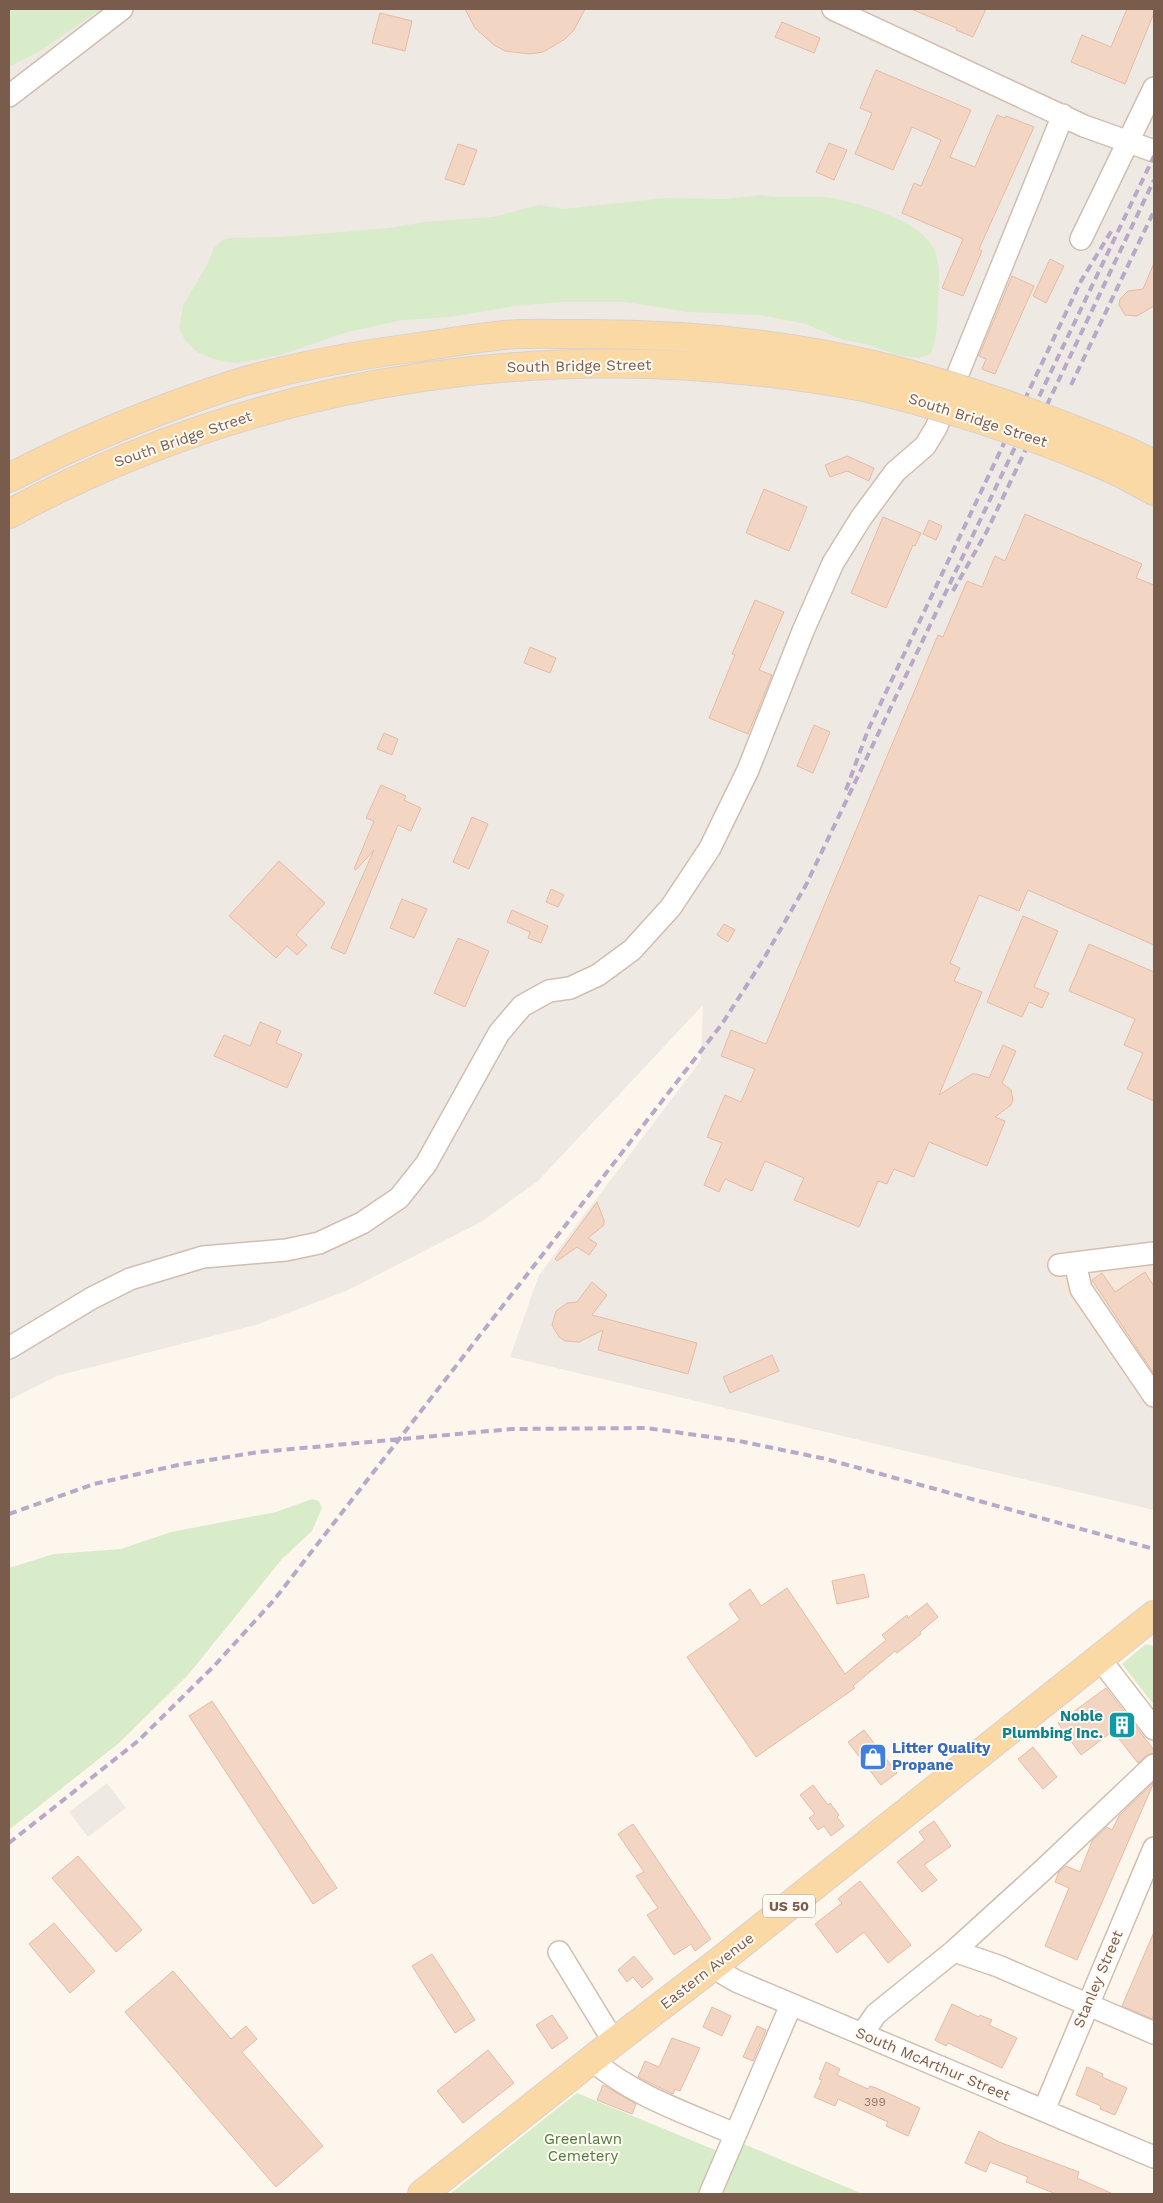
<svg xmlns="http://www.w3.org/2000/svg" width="1163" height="2203" font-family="'Work Sans',sans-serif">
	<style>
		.residential { fill: #f5e8da }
		.industrial { fill: #efe9e4 }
		.green { fill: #d8ecc9 }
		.building { fill: #f3d5c3; stroke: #e6bba3 }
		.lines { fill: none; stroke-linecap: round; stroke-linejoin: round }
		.minor-casing { stroke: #d1beb0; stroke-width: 24 }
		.major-casing { stroke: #dad1cd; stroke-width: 30 }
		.minor { stroke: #fff; stroke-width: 21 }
		.major { stroke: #fbd9a5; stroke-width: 28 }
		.rail { stroke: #b9a8c9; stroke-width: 4; stroke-dasharray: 8 5; stroke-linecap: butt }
		.major-bridge-casing { stroke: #dad1cd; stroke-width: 30; stroke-linecap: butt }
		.major-bridge { stroke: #fbd9a5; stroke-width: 28 }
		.labels { text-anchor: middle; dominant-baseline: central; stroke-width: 4; stroke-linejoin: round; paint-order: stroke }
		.number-label { font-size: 12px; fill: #987a6a }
		.shield { fill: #fffaf3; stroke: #a28b7f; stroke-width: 1 }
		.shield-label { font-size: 14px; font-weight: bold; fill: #7a5c4d }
		.street-label { font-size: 15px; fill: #7a5c4d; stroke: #fffaf3 }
		.culture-label { font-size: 15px; font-weight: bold; fill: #0d838f; stroke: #fffaf3; text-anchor: end }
		.shop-label { font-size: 15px; font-weight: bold; fill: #366cbe; stroke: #fffaf3; text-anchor: start }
		.park-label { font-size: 15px; fill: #537a41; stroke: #fffaf3 }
	</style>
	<rect width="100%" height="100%" fill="#fdf6ec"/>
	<!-- residential -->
	<path class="residential" d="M 1154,1241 L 1154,1418 L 1039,1256 Z"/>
	<!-- industrial -->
	<path class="industrial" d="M 9,9 L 1154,9 L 1154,1241 L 1039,1256 L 1154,1418 L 1154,1510 L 510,1357 L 539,1275 L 701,1060 L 703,1005 L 538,1181 L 481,1222 L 346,1291 L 259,1324 L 57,1376 L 9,1400 Z
		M 107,1783 L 126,1808 L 88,1837 L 69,1812 Z"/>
	<!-- green -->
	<path class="green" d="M 9,9 L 101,9 L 40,51 L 9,67 Z
		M 761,195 C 781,199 802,195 822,197 C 851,199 921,220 934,249 C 941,265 939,284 938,301 C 938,320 937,337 931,354 L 919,358 L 897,355 L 866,344 L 843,340 L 806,324 L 760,315 L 688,312 L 625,302 L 563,302 L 515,306 L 451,317 L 402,320 L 344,333 L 281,355 L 236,363 L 213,359 L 197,352 L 185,340 L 179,329 L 183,305 L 206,267 L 214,248 L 222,240 L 229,238 L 280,237 L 389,228 L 424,222 L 493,217 L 539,205 L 562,209 L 666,198 L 726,199 Z
		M 312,1499 L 319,1501 L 322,1508 L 312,1531 L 282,1559 L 188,1675 L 119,1743 L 9,1830 L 9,1568 L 54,1554 L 121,1549 L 171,1532 L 276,1512 Z
		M 1146,1644 L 1154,1646 L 1154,1705 L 1122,1664 Z
		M 577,2093 L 720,2152 L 741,2143 L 863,2194 L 450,2194 Z"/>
	<!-- building -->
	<path class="building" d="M 465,9 L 585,9 L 574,30 L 565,39 L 543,52 L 530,54 L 505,51 L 494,45 L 475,28 Z
		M 911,9 L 986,9 L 973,37 L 956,30 L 957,28 Z
		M 1127,9 L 1154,9 L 1154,13 L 1125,84 L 1071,62 L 1082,35 L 1111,47 Z
		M 380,13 L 412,21 L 405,51 L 372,43 Z
		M 782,22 L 820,38 L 814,53 L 775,37 Z
		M 876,70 L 971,110 L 950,157 L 975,167 L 997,115 L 1005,118 L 1006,116 L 1034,127 L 979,249 L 982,251 L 963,296 L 942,288 L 963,239 L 902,213 L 914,183 L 921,186 L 941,140 L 912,127 L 893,170 L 855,154 L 872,113 L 860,108 Z
		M 829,143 L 847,150 L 834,180 L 816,172 Z
		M 458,144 L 477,150 L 464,185 L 445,179 Z
		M 1050,259 L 1064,266 L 1046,303 L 1033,296 Z
		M 1154,263 L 1154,306 L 1137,316 L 1125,315 L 1119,305 L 1120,299 L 1128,291 L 1143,289 Z
		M 1012,276 L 1034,286 L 995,374 L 982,369 L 986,359 L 979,356 Z
		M 847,456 L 874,468 L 869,481 L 847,471 L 830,477 L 825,465 Z
		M 764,489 L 807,507 L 789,551 L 746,533 Z
		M 1025,514 L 1142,564 L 1136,578 L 1154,585 L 1154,945 L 1028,890 L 1019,911 L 979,895 L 950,963 L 960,968 L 954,981 L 982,992 L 939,1095 L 972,1074 L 977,1074 L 989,1078 L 1003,1045 L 1016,1051 L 1002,1083 L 1011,1090 L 1013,1100 L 1011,1105 L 995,1117 L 1005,1121 L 987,1166 L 929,1142 L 914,1177 L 894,1169 L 887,1184 L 878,1181 L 859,1227 L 794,1200 L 804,1178 L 765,1161 L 752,1191 L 725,1179 L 719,1192 L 704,1185 L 722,1143 L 707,1137 L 725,1095 L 741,1102 L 755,1069 L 721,1056 L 731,1030 L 766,1044 L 938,635 L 943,637 L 967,581 L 982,587 L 995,556 L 1005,561 Z
		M 883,517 L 921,533 L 915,546 L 913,545 L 886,608 L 851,593 Z
		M 929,520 L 942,526 L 936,540 L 923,534 Z
		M 755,600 L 784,612 L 759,670 L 772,675 L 748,734 L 709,718 L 735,655 L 732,654 Z
		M 530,647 L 556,658 L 550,673 L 524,663 Z
		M 814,725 L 830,732 L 813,773 L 797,766 Z
		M 384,733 L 398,739 L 392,755 L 377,749 Z
		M 381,785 L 406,796 L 404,800 L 421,808 L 411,831 L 398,825 L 345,954 L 331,948 L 374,850 L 356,870 L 354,869 L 374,821 L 366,818 Z
		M 472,817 L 488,824 L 469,869 L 453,862 Z
		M 279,861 L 325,903 L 296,935 L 307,945 L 297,955 L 287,946 L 276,958 L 229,916 Z
		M 551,889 L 564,895 L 558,907 L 546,902 Z
		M 402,899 L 427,909 L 414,938 L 390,928 Z
		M 512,910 L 548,926 L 541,943 L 528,938 L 530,932 L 507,922 Z
		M 1023,916 L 1058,931 L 1034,987 L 1049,993 L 1042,1008 L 1029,1002 L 1022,1017 L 987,1002 Z
		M 724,924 L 735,930 L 728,942 L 717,935 Z
		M 458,938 L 489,951 L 465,1007 L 434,993 Z
		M 1089,944 L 1154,972 L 1154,1101 L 1127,1089 L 1143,1053 L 1124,1045 L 1135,1019 L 1069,991 Z
		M 260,1022 L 281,1031 L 276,1043 L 302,1054 L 287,1088 L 214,1056 L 224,1035 L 250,1046 Z
		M 597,1202 L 604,1220 L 604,1225 L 588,1238 L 597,1244 L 589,1255 L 577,1247 L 557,1261 L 555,1259 Z
		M 1145,1272 L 1154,1286 L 1154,1374 L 1092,1280 L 1102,1273 L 1115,1292 Z
		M 592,1282 L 607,1295 L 592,1315 L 697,1343 L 688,1374 L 598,1350 L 603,1330 L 579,1342 L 565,1341 L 559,1337 L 552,1325 L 556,1311 L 567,1303 L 577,1302 Z
		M 772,1355 L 779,1371 L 730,1393 L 723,1377 Z
		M 864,1574 L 869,1597 L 837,1604 L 832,1581 Z
		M 787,1588 L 845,1674 L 886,1640 L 882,1635 L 907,1615 L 908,1618 L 927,1603 L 938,1617 L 920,1632 L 921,1634 L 897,1653 L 895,1651 L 853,1686 L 855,1688 L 756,1757 L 687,1657 L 740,1620 L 729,1604 L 750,1589 L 761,1606 Z
		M 1106,1688 L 1154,1750 L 1154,1753 L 1146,1756 L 1138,1763 L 1113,1731 L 1081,1755 L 1058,1723 Z
		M 212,1701 L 337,1888 L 313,1904 L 189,1716 Z
		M 864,1730 L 897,1773 L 881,1785 L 848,1742 Z
		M 1033,1747 L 1057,1777 L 1043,1789 L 1018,1759 Z
		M 1154,1782 L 1077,1960 L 1045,1946 L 1069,1888 L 1055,1882 L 1059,1872 L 1066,1866 L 1080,1872 L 1092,1841 L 1107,1827 L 1112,1830 L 1119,1816 Z
		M 813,1785 L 828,1805 L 830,1803 L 839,1815 L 837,1817 L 844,1826 L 831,1836 L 824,1826 L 818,1830 L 809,1818 L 815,1814 L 800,1795 Z
		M 934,1821 L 951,1846 L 924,1865 L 937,1880 L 922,1892 L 897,1862 L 925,1840 L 919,1832 Z
		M 633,1824 L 711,1939 L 695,1951 L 691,1944 L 674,1955 L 647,1915 L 658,1908 L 636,1876 L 644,1872 L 618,1834 Z
		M 78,1856 L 142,1930 L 116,1952 L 52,1878 Z
		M 860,1881 L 911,1945 L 888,1963 L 864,1932 L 837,1953 L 815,1924 L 842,1903 L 838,1899 Z
		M 54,1923 L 95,1971 L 70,1993 L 29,1944 Z
		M 1154,1932 L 1154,2014 L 1152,2019 L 1122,2006 Z
		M 432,1954 L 475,2020 L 455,2033 L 412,1966 Z
		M 634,1956 L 653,1979 L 642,1988 L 633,1977 L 627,1982 L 618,1970 Z
		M 173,1971 L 231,2039 L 246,2026 L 257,2039 L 242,2052 L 323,2146 L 276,2187 L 125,2012 Z
		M 952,2004 L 979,2017 L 980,2015 L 992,2020 L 989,2025 L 1017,2038 L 1002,2068 L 948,2043 L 946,2046 L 935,2040 Z
		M 712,2007 L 731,2016 L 722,2036 L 703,2027 Z
		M 552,2015 L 568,2038 L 552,2049 L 536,2025 Z
		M 757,2026 L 766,2030 L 753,2061 L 743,2057 Z
		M 672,2038 L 700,2048 L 680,2091 L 675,2089 L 673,2094 L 638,2077 L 645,2061 L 659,2067 Z
		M 488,2050 L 514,2083 L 463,2123 L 437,2091 Z
		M 826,2062 L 840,2069 L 837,2075 L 868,2089 L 870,2086 L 876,2088 L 920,2108 L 908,2136 L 886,2126 L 888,2122 L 838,2099 L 835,2106 L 814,2097 L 822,2080 L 819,2079 Z
		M 1087,2067 L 1103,2074 L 1102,2077 L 1127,2088 L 1115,2115 L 1100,2109 L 1101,2106 L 1076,2095 Z
		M 603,2085 L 636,2104 L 632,2114 L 597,2100 Z
		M 979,2131 L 999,2142 L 1079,2172 L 1077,2178 L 1113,2194 L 1056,2194 L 1026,2182 L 1028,2177 L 990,2162 L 986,2172 L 965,2163 Z"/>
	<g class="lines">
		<!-- minor casing -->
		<g class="minor-casing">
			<path id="minor" d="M 833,9 L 1084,126 L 1154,151
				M 9,96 L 122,9
				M 1081,239 L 1154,88
				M 1075,1263 L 1081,1289 L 1154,1396
				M 1059,1265 L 1154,1253
				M 9,1348 L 92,1298 L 130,1279 L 203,1257 L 286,1250 L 319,1243 L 362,1223 L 399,1198 L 426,1164 L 499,1033 L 522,1006 L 549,991 L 570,988 L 598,975 L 632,950 L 671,907 L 710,848 L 748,770 L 803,631 L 833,563 L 861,518 L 895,472 L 925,446 L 936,428 L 1063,115
				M 1100,1659 L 1154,1729
				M 954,1951 L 998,1966 L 1154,2033
				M 559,1952 L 614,2042
				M 716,1964 L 724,1974 L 736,1981 L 1154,2157
				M 862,2034 L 876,2014 L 954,1951 L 1042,1871 L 1154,1765
				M 592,2060 C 632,2095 686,2113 735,2134
				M 1044,2110 L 1154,1848
				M 710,2194 L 791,2005"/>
		</g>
		<!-- major casing -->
		<g class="major-casing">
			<path id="major" d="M 1127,451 L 1154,464
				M 1119,472 L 1154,491
				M 9,478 C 80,441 156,410 232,385 C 290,367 352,356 412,348 C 443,344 474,338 505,335 C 527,333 550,334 572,334 C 674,333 775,342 874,365
				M 9,514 C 274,371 569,333 864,387
				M 422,2194 L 614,2042 L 716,1964 L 1154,1615"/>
		</g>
		<!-- minor -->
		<use href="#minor" class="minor"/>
		<!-- major -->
		<use href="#major" class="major"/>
		<!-- rail -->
		<path class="rail" d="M 1071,385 L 1154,211
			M 953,591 L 987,531 L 1154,180
			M 846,790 L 868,730 L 1081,281 L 1112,230
			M 9,1514 L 94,1484 L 178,1465 L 259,1452 L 512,1429 L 646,1428 L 739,1441 L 826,1459 L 1154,1549
			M 9,1843 L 138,1741 L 215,1665 L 274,1600 L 722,1024 L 763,960 L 806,885 L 1154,156"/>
		<!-- major-bridge casing -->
		<g class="major-bridge-casing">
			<path id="major-bridge" d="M 874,365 C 964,387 1042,416 1127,451
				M 864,387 C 952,407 1036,436 1119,472"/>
		</g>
		<!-- major-bridge -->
		<use href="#major-bridge" class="major-bridge"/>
	</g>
	<!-- icons -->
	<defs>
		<g id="building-square" transform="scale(1.4375)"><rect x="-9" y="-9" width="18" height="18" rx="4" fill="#0f9aa8" stroke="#fffaf3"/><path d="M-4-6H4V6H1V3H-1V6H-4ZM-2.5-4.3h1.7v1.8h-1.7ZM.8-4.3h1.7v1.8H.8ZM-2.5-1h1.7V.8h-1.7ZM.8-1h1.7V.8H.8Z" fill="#fff"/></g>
		<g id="shop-square" transform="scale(1.4375)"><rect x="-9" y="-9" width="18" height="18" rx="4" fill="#3f7fe0" stroke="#fffaf3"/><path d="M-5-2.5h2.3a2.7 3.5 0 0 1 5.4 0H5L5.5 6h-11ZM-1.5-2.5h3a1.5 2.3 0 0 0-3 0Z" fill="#fff"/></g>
	</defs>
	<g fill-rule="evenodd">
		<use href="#building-square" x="1122" y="1725"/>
		<use href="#shop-square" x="873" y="1757"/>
	</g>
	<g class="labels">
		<!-- number labels -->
		<g class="number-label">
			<text x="875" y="2102">399</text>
		</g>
		<!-- shield labels -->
		<rect class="shield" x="763" y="1894.5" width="52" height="23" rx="4"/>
		<g class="shield-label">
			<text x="789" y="1906">US 50</text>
		</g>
		<!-- street labels -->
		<g class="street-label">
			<text transform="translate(579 366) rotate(-1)">South Bridge Street</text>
			<text transform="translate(978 420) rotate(18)">South Bridge Street</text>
			<text transform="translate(183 439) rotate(-19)">South Bridge Street</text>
			<text transform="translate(707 1971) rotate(-38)">Eastern Avenue</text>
			<text transform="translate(1098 1979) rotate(-67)">Stanley Street</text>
			<text transform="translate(933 2064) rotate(23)">South McArthur Street</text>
		</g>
		<!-- culture labels -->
		<g class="culture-label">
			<text x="1103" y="1716">Noble<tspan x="1103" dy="17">Plumbing Inc.</tspan></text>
		</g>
		<!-- shop labels -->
		<g class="shop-label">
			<text x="892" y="1748">Litter Quality<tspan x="892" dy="17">Propane</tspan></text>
		</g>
		<!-- park labels -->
		<g class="park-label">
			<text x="583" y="2139">Greenlawn<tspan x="583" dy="17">Cemetery</tspan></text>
		</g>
	</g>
	<!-- border -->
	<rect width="1163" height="2203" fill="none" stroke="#7a5c4d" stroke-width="20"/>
</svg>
